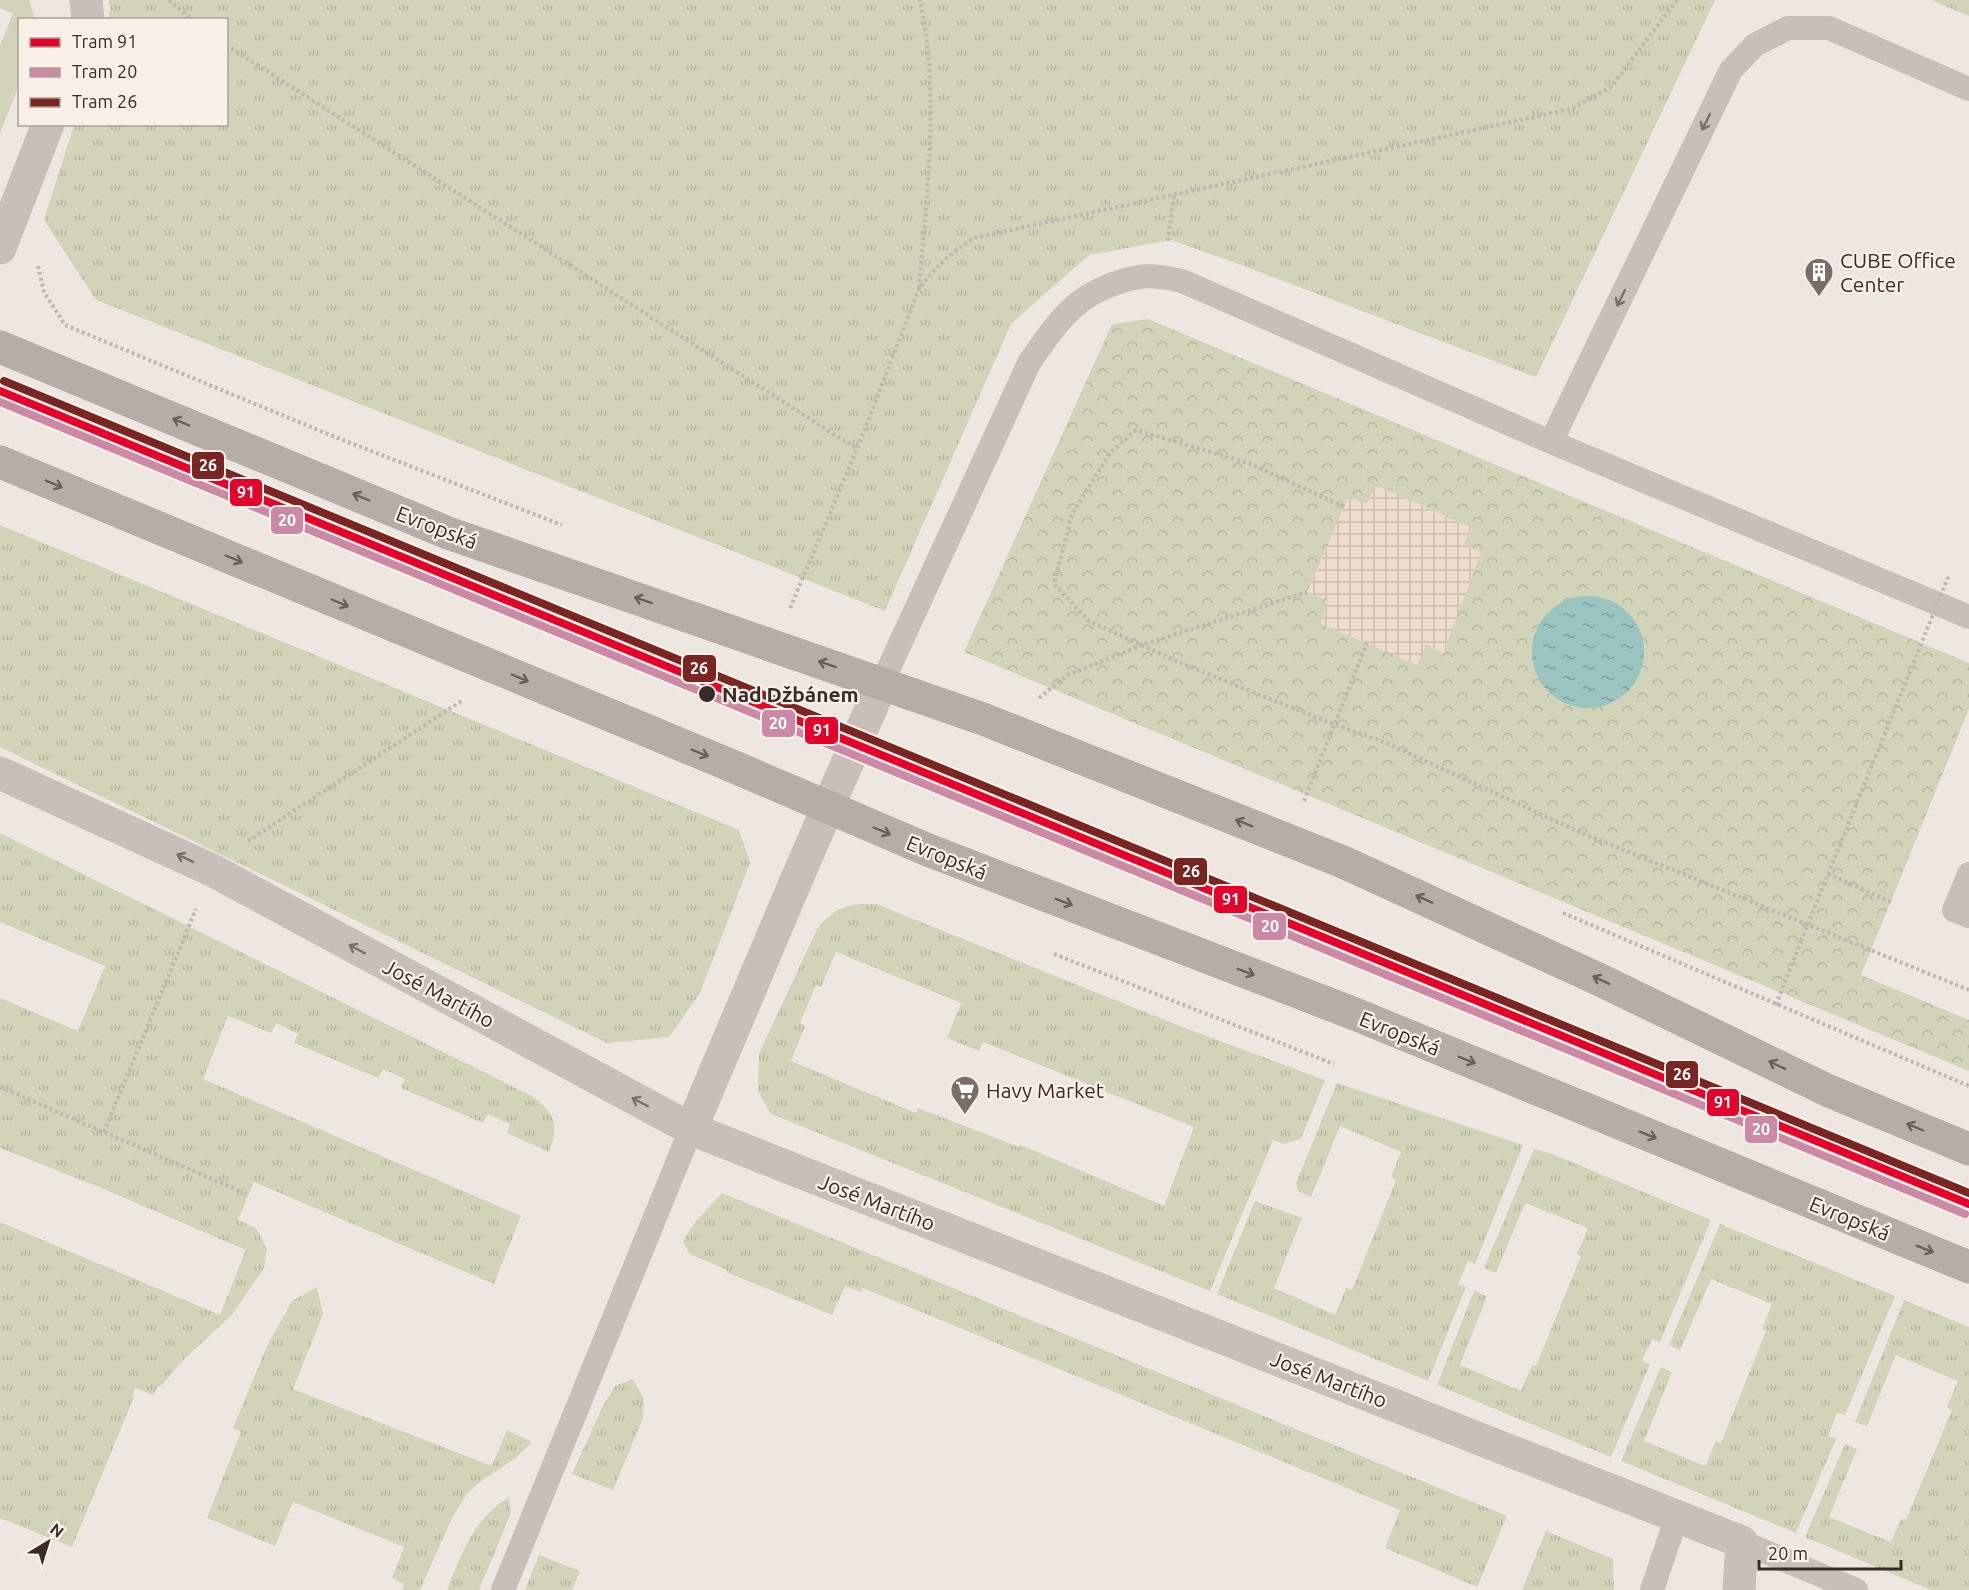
<svg xmlns="http://www.w3.org/2000/svg" width="1969" height="1590" font-family="Ubuntu,sans-serif">
	<style>
		.grass { fill: url(#grass-tufts); fill-rule: evenodd }
		.park { fill: url(#park-crowns) }
		.garden { fill: #d2d4b9 }
		.plaza { fill: url(#plaza-grid) }
		.water { fill: url(#water-ripples) }
		.lines { fill: none; stroke-linecap: round; stroke-linejoin: round }
		.path { stroke: #c1b7b2; stroke-width: 4; stroke-dasharray: 3 3; stroke-linecap: butt }
		.lane { stroke: #c8bfba; stroke-width: 24 }
		.street { stroke: #c8bfba; stroke-width: 33 }
		.primary { stroke: #b6ada9; stroke-width: 33 }
		.path-bridge { stroke: #c1b7b2; stroke-width: 4; stroke-dasharray: 3 3; stroke-linecap: butt }
		.tram-1-casing { stroke: #fbf0e8; stroke-width: 12 }
		.tram-2-casing { stroke: #fbf0e8; stroke-width: 12 }
		.tram-3-casing { stroke: #fbf0e8; stroke-width: 12 }
		.tram-1 { stroke: #e4002b; stroke-width: 8 }
		.tram-2 { stroke: #cc89a5; stroke-width: 8 }
		.tram-3 { stroke: #792522; stroke-width: 8 }
		.oneway { stroke: #796e69 }
		.oneway2 { stroke: #6b5f5b }
		.stop-dot { fill: #392b27; stroke: #fbf0e8; stroke-width: 2 }
		.labels { text-anchor: middle; dominant-baseline: central; stroke-width: 4.5; stroke-linejoin: round; paint-order: stroke }
		.poi-label { font-size: 21px; fill: #392b27; stroke: #fbf0e8; text-anchor: start }
		.street-label { font-size: 21px; fill: #392b27; stroke: #fbf0e8 }
		.stop-label { font-size: 21px; font-weight: bold; fill: #392b27; stroke: #fbf0e8; text-anchor: start }
		.line-badge { stroke: #fbf0e8; stroke-width: 2 }
		.badge-label { font-size: 16px; text-anchor: middle; font-weight: bold; fill: #fff }
	</style>
	<defs>
		<pattern id="grass-tufts" width="24" height="20" patternUnits="userSpaceOnUse" patternTransform="scale(1.5)"><rect width="24" height="20" fill="#d2d4b9"/><path d="M3 7l-1-3M5 7V3M7 7l1-3M15 17l-1-3M17 17v-4M19 17l1-3" fill="none" stroke="#b5b69f"/></pattern>
		<pattern id="park-crowns" width="20" height="18" patternUnits="userSpaceOnUse" patternTransform="scale(1.5)"><rect width="20" height="18" fill="#d2d4b9"/><path d="M2 6a3 3 0 1 1 6 0M12 15a3 3 0 1 1 6 0" fill="none" stroke="#b5b69f"/></pattern>
		<pattern id="plaza-grid" width="8" height="8" patternUnits="userSpaceOnUse" patternTransform="scale(1.5)"><rect width="8" height="8" fill="#eeddcf"/><path d="M0 4h8M4 0v8" fill="none" stroke="#cdbeb2"/></pattern>
		<pattern id="water-ripples" width="26" height="14" patternUnits="userSpaceOnUse" patternTransform="scale(1.5)"><rect width="26" height="14" fill="#9bc3bf"/><path d="M2 4q2-2 4 0t4 0M15 11q2-2 4 0t4 0" fill="none" stroke="#7f9f9b"/></pattern>
	</defs>
	<rect width="100%" height="100%" fill="#eee7e1"/>
	<!-- grass -->
	<path class="grass" d="M 109,0 L 1715,0 L 1536,377 L 1233,262 L 1171,240 L 1089,255 L 1011,324 L 885,611 L 96,300 L 44,220 L 74,125 L 226,124 L 226,20 L 108,19 L 110,12 Z
		M 1931,0 L 1969,0 L 1969,16 Z
		M 0,525 L 739,830 L 750,863 L 700,993 L 669,1037 L 607,1043 L 0,747 Z
		M 0,833 L 532,1096 C 555,1114 560,1125 549,1152 L 507,1133 L 510,1124 L 488,1114 L 483,1123 L 401,1088 L 405,1079 L 383,1069 L 378,1078 L 294,1043 L 298,1034 L 276,1023 L 271,1033 L 228,1016 L 203,1079 L 521,1216 L 494,1284 L 254,1182 L 238,1220 L 256,1228 L 267,1249 L 264,1268 L 232,1315 L 181,1362 L 161,1386 L 158,1386 L 153,1395 L 135,1388 L 132,1396 L 134,1397 L 72,1547 L 0,1518 L 0,1222 L 220,1315 L 246,1250 L 99,1187 L 0,1148 L 0,998 L 78,1031 L 105,966 L 0,922 Z
		M 859,904 L 876,904 L 1190,1030 L 1325,1080 L 1301,1139 L 1284,1144 L 1273,1140 L 1210,1291 L 771,1114 L 758,1092 L 759,1054 L 817,929 C 831,912 838,908 859,904 ZM 836,952 L 961,1003 L 947,1038 L 979,1051 L 983,1042 L 1194,1127 L 1164,1206 L 1021,1145 L 1019,1147 L 918,1108 L 916,1113 L 791,1061 L 805,1026 L 800,1023 L 816,985 L 821,987 Z
		M 1337,1083 L 1523,1145 L 1475,1264 L 1468,1261 L 1458,1284 L 1466,1287 L 1428,1381 L 1217,1294 L 1255,1201 L 1302,1218 L 1274,1288 L 1335,1315 L 1346,1288 L 1352,1290 L 1396,1180 L 1391,1177 L 1401,1152 L 1340,1126 L 1311,1197 L 1298,1191 L 1296,1183 Z
		M 1534,1149 L 1552,1154 L 1711,1220 L 1660,1342 L 1652,1339 L 1642,1361 L 1650,1364 L 1611,1457 L 1437,1385 L 1474,1291 L 1487,1296 L 1460,1365 L 1521,1391 L 1532,1365 L 1536,1366 L 1581,1256 L 1577,1254 L 1588,1228 L 1525,1203 L 1496,1273 L 1484,1268 Z
		M 722,1193 L 1507,1516 L 1477,1587 L 1385,1548 L 1400,1510 L 863,1288 L 861,1292 L 845,1286 L 832,1315 L 726,1272 L 727,1270 L 690,1254 L 683,1241 L 696,1221 Z
		M 1720,1224 L 1895,1296 L 1845,1415 L 1837,1413 L 1828,1436 L 1836,1439 L 1796,1533 L 1621,1461 L 1661,1367 L 1672,1372 L 1644,1441 L 1705,1466 L 1716,1441 L 1721,1443 L 1766,1331 L 1762,1329 L 1772,1304 L 1711,1279 L 1680,1350 L 1669,1345 Z
		M 317,1287 L 323,1314 L 293,1389 L 492,1466 L 507,1430 L 532,1442 L 517,1457 L 477,1484 L 466,1495 L 452,1518 L 420,1590 L 402,1590 L 404,1584 L 392,1578 L 404,1547 L 293,1502 L 275,1546 L 207,1518 L 241,1432 L 233,1428 L 267,1346 L 292,1301 Z
		M 1904,1300 L 1969,1327 L 1969,1590 L 1931,1590 L 1805,1537 L 1845,1444 L 1857,1449 L 1829,1517 L 1891,1542 L 1901,1519 L 1906,1520 L 1952,1410 L 1947,1407 L 1958,1381 L 1896,1355 L 1867,1426 L 1855,1422 Z
		M 632,1379 L 644,1398 L 643,1418 L 613,1490 L 572,1474 L 602,1408 L 615,1386 Z
		M 509,1497 L 511,1513 L 479,1590 L 447,1590 C 462,1552 474,1519 509,1497 Z
		M 1546,1531 L 1613,1559 L 1614,1590 L 1522,1590 Z
		M 539,1555 L 580,1571 L 572,1590 L 525,1590 Z"/>
	<!-- park -->
	<path class="park" d="M 1148,319 L 1969,663 L 1969,709 L 1861,975 L 1969,1020 L 1969,1071 L 964,652 L 1112,324 Z"/>
	<!-- garden -->
	<path class="garden" d="M 0,0 L 29,0 L 35,19 L 20,20 L 19,85 L 0,133 L 0,45 L 13,14 L 0,8 Z"/>
	<!-- plaza -->
	<path class="plaza" d="M 1376,485 L 1472,528 L 1464,543 L 1481,553 L 1443,653 L 1426,644 L 1417,665 L 1321,624 L 1328,600 L 1307,592 L 1349,496 L 1366,504 Z"/>
	<!-- water -->
	<path class="water" d="M1532 652a56 56 0 1 1 112 0a56 56 0 1 1-112 0Z"/>
	<g class="lines">
		<!-- path -->
		<path class="path" d="M 169,0 L 192,20
			M 226,45 L 857,449
			M 1168,241 L 1174,195
			M 38,266 L 44,292 L 65,325 L 330,435 L 562,525
			M 919,288 C 927,193 940,94 920,0
			M 1344,507 L 1251,464 L 1136,430 L 1110,453 L 1072,514 L 1054,584 L 1089,621 L 1185,665 L 1333,724 L 1384,742 L 1577,831 L 1969,990
			M 790,608 L 857,449 L 919,289 C 936,266 950,254 974,238 L 1571,109 L 1611,87 L 1677,0
			M 1039,698 L 1068,675 L 1142,645 L 1307,592
			M 1304,801 L 1367,643
			M 248,841 L 463,700
			M 1828,874 L 1891,902
			M 1563,913 L 1969,1086
			M 1054,954 L 1334,1064
			M 1776,1005 L 1801,941
			M 0,1087 L 242,1192
			M 104,1132 L 196,909"/>
		<!-- lane -->
		<path class="lane" d="M 1551,442 L 1731,70 L 1755,45 L 1788,28 L 1829,28 L 1969,89
			M 882,683 L 1029,363 C 1043,343 1057,321 1076,305 C 1092,291 1119,280 1140,277 C 1154,275 1168,278 1182,281 L 1551,442 L 1969,617
			M 1969,874 L 1954,910 L 1969,916
			M 1742,1542 L 1856,1590
			M 503,1590 L 691,1129
			M 1652,1590 L 1677,1516"/>
		<!-- street -->
		<path class="street" d="M 86,0 L 88,20
			M 0,248 L 48,124
			M 0,773 L 214,871 L 691,1129 L 1742,1542 L 1739,1590
			M 691,1129 L 795,883 L 882,683"/>
		<!-- primary -->
		<path class="primary" d="M 0,347 L 448,533 L 983,719 L 1343,862 L 1596,978 L 1829,1091 L 1969,1149
			M 0,462 L 725,763 L 928,850 L 1355,1014 L 1969,1267"/>
		<!-- path-bridge -->
		<path class="path-bridge" d="M 1801,941 L 1949,575"/>
		<!-- tram-1 casing -->
		<g class="tram-1-casing">
			<path id="tram-1" d="M 0,391 L 1969,1204"/>
		</g>
		<!-- tram-2 casing -->
		<g class="tram-2-casing">
			<path id="tram-2" d="M 0,402 L 1965,1214"/>
		</g>
		<!-- tram-3 casing -->
		<g class="tram-3-casing">
			<path id="tram-3" d="M 4,381 L 1969,1193"/>
		</g>
		<!-- tram-1 -->
		<use href="#tram-1" class="tram-1"/>
		<!-- tram-2 -->
		<use href="#tram-2" class="tram-2"/>
		<!-- tram-3 -->
		<use href="#tram-3" class="tram-3"/>
	</g>
	<!-- one-way arrows -->
	<defs><path id="oneway-shaft" d="M-6 0H5M1.5-3L5.5 0L1.5 3" fill="none" stroke-width="1.6" stroke-linecap="round" stroke-linejoin="round" transform="scale(1.5)"/></defs>
	<g class="oneway">
		<use href="#oneway-shaft" transform="translate(1706 122) rotate(116)"/>
		<use href="#oneway-shaft" transform="translate(1621 298) rotate(116)"/>
		<use href="#oneway-shaft" transform="translate(185 858) rotate(-155)"/>
		<use href="#oneway-shaft" transform="translate(357 949) rotate(-152)"/>
		<use href="#oneway-shaft" transform="translate(640 1102) rotate(-152)"/>
	</g>
	<g class="oneway2">
		<use href="#oneway-shaft" transform="translate(181 422) rotate(-157)"/>
		<use href="#oneway-shaft" transform="translate(54 484) rotate(23)"/>
		<use href="#oneway-shaft" transform="translate(361 497) rotate(-157)"/>
		<use href="#oneway-shaft" transform="translate(234 559) rotate(23)"/>
		<use href="#oneway-shaft" transform="translate(643 600) rotate(-161)"/>
		<use href="#oneway-shaft" transform="translate(340 603) rotate(23)"/>
		<use href="#oneway-shaft" transform="translate(827 664) rotate(-161)"/>
		<use href="#oneway-shaft" transform="translate(520 678) rotate(23)"/>
		<use href="#oneway-shaft" transform="translate(700 753) rotate(22)"/>
		<use href="#oneway-shaft" transform="translate(1244 823) rotate(-158)"/>
		<use href="#oneway-shaft" transform="translate(882 831) rotate(23)"/>
		<use href="#oneway-shaft" transform="translate(1424 899) rotate(-156)"/>
		<use href="#oneway-shaft" transform="translate(1064 902) rotate(21)"/>
		<use href="#oneway-shaft" transform="translate(1246 972) rotate(21)"/>
		<use href="#oneway-shaft" transform="translate(1601 980) rotate(-155)"/>
		<use href="#oneway-shaft" transform="translate(1467 1060) rotate(22)"/>
		<use href="#oneway-shaft" transform="translate(1777 1065) rotate(-154)"/>
		<use href="#oneway-shaft" transform="translate(1915 1127) rotate(-157)"/>
		<use href="#oneway-shaft" transform="translate(1648 1135) rotate(22)"/>
		<use href="#oneway-shaft" transform="translate(1925 1249) rotate(22)"/>
	</g>
	<!-- icons -->
	<defs>
		<g id="building-pin" transform="scale(1.5)"><path d="M0 17L-7.5 6A9.5 9.5 0 1 1 7.5 6Z" fill="#786d68" stroke="#fbf0e8"/><path d="M-4-6H4V6H1V3H-1V6H-4ZM-2.5-4.3h1.7v1.8h-1.7ZM.8-4.3h1.7v1.8H.8ZM-2.5-1h1.7V.8h-1.7ZM.8-1h1.7V.8H.8Z" fill="#fff"/></g>
		<g id="supermarket-pin" transform="scale(1.5)"><path d="M0 17L-7.5 6A9.5 9.5 0 1 1 7.5 6Z" fill="#786d68" stroke="#fbf0e8"/><path d="M-6-5.5h2.5l.6 2H6L4.5 2H-2.5L-4.4-4H-6ZM-1.5 3.2a1.3 1.3 0 1 0 .1 0ZM3 3.2a1.3 1.3 0 1 0 .1 0Z" fill="#fff"/></g>
	</defs>
	<g fill-rule="evenodd">
		<use href="#building-pin" x="1819" y="272"/>
		<use href="#supermarket-pin" x="965" y="1090"/>
	</g>
	<!-- markers -->
	<circle class="stop-dot" cx="707" cy="694" r="9"/>
	<g class="labels">
		<!-- poi labels -->
		<g class="poi-label">
			<text x="1840" y="260">CUBE Office<tspan x="1840" dy="24">Center</tspan></text>
			<text x="986" y="1090">Havy Market</text>
		</g>
		<!-- street labels -->
		<g class="street-label">
			<text transform="translate(437 527) rotate(21)">Evropská</text>
			<text transform="translate(947 857) rotate(22)">Evropská</text>
			<text transform="translate(439 993) rotate(28)">José Martího</text>
			<text transform="translate(1400 1033) rotate(22)">Evropská</text>
			<text transform="translate(877 1202) rotate(21)">José Martího</text>
			<text transform="translate(1850 1218) rotate(22)">Evropská</text>
			<text transform="translate(1329 1379) rotate(21)">José Martího</text>
		</g>
		<!-- stop labels -->
		<g class="stop-label">
			<text x="722" y="694">Nad Džbánem</text>
		</g>
	</g>
	<g class="line-badge">
		<rect x="191" y="451" width="34" height="29" rx="6" fill="#792522"/>
		<rect x="229" y="478" width="34" height="29" rx="6" fill="#e4002b"/>
		<rect x="270" y="506" width="34" height="29" rx="6" fill="#cc89a5"/>
		<rect x="682" y="654" width="35" height="29" rx="6" fill="#792522"/>
		<rect x="761" y="709" width="35" height="29" rx="6" fill="#cc89a5"/>
		<rect x="804" y="716" width="35" height="29" rx="6" fill="#e4002b"/>
		<rect x="1173" y="857" width="35" height="29" rx="6" fill="#792522"/>
		<rect x="1213" y="885" width="35" height="29" rx="6" fill="#e4002b"/>
		<rect x="1252" y="912" width="35" height="29" rx="6" fill="#cc89a5"/>
		<rect x="1665" y="1060" width="34" height="29" rx="6" fill="#792522"/>
		<rect x="1706" y="1088" width="34" height="29" rx="6" fill="#e4002b"/>
		<rect x="1744" y="1115" width="34" height="29" rx="6" fill="#cc89a5"/>
	</g>
	<g class="badge-label">
		<text x="208" y="471">26</text>
		<text x="246" y="498">91</text>
		<text x="287" y="526">20</text>
		<text x="699" y="674">26</text>
		<text x="778" y="729">20</text>
		<text x="822" y="736">91</text>
		<text x="1191" y="877">26</text>
		<text x="1231" y="905">91</text>
		<text x="1270" y="932">20</text>
		<text x="1682" y="1080">26</text>
		<text x="1723" y="1108">91</text>
		<text x="1761" y="1135">20</text>
	</g>
	<!-- legend -->
	<rect x="18" y="18" width="210" height="108" fill="#fbf0e8" stroke="#ada19b" stroke-width="1.5"/>
	<rect x="30" y="38" width="30" height="9" fill="#e4002b" stroke="#ada19b" stroke-width="1.5"/>
	<text x="72" y="48" font-size="18" fill="#392b27">Tram 91</text>
	<rect x="30" y="68" width="30" height="9" fill="#cc89a5" stroke="#ada19b" stroke-width="1.5"/>
	<text x="72" y="78" font-size="18" fill="#392b27">Tram 20</text>
	<rect x="30" y="98" width="30" height="9" fill="#792522" stroke="#ada19b" stroke-width="1.5"/>
	<text x="72" y="108" font-size="18" fill="#392b27">Tram 26</text>
	<!-- north arrow -->
	<g transform="translate(48 1542) rotate(38)" stroke="#fbf0e8" stroke-width="4.5" paint-order="stroke">
	<path d="M0-4.5L10 22L0 15L-10 22Z" fill="#392b27"/>
	<text y="-9" font-size="16" font-weight="bold" text-anchor="middle" fill="#392b27">N</text>
	</g>
	<!-- scale -->
	<path d="M1759 1560v9h142v-9" fill="none" stroke="#392b27" stroke-width="3"/>
	<text x="1768" y="1560" font-size="18" fill="#392b27" stroke="#fbf0e8" stroke-width="4.5" paint-order="stroke">20 m</text>
</svg>
